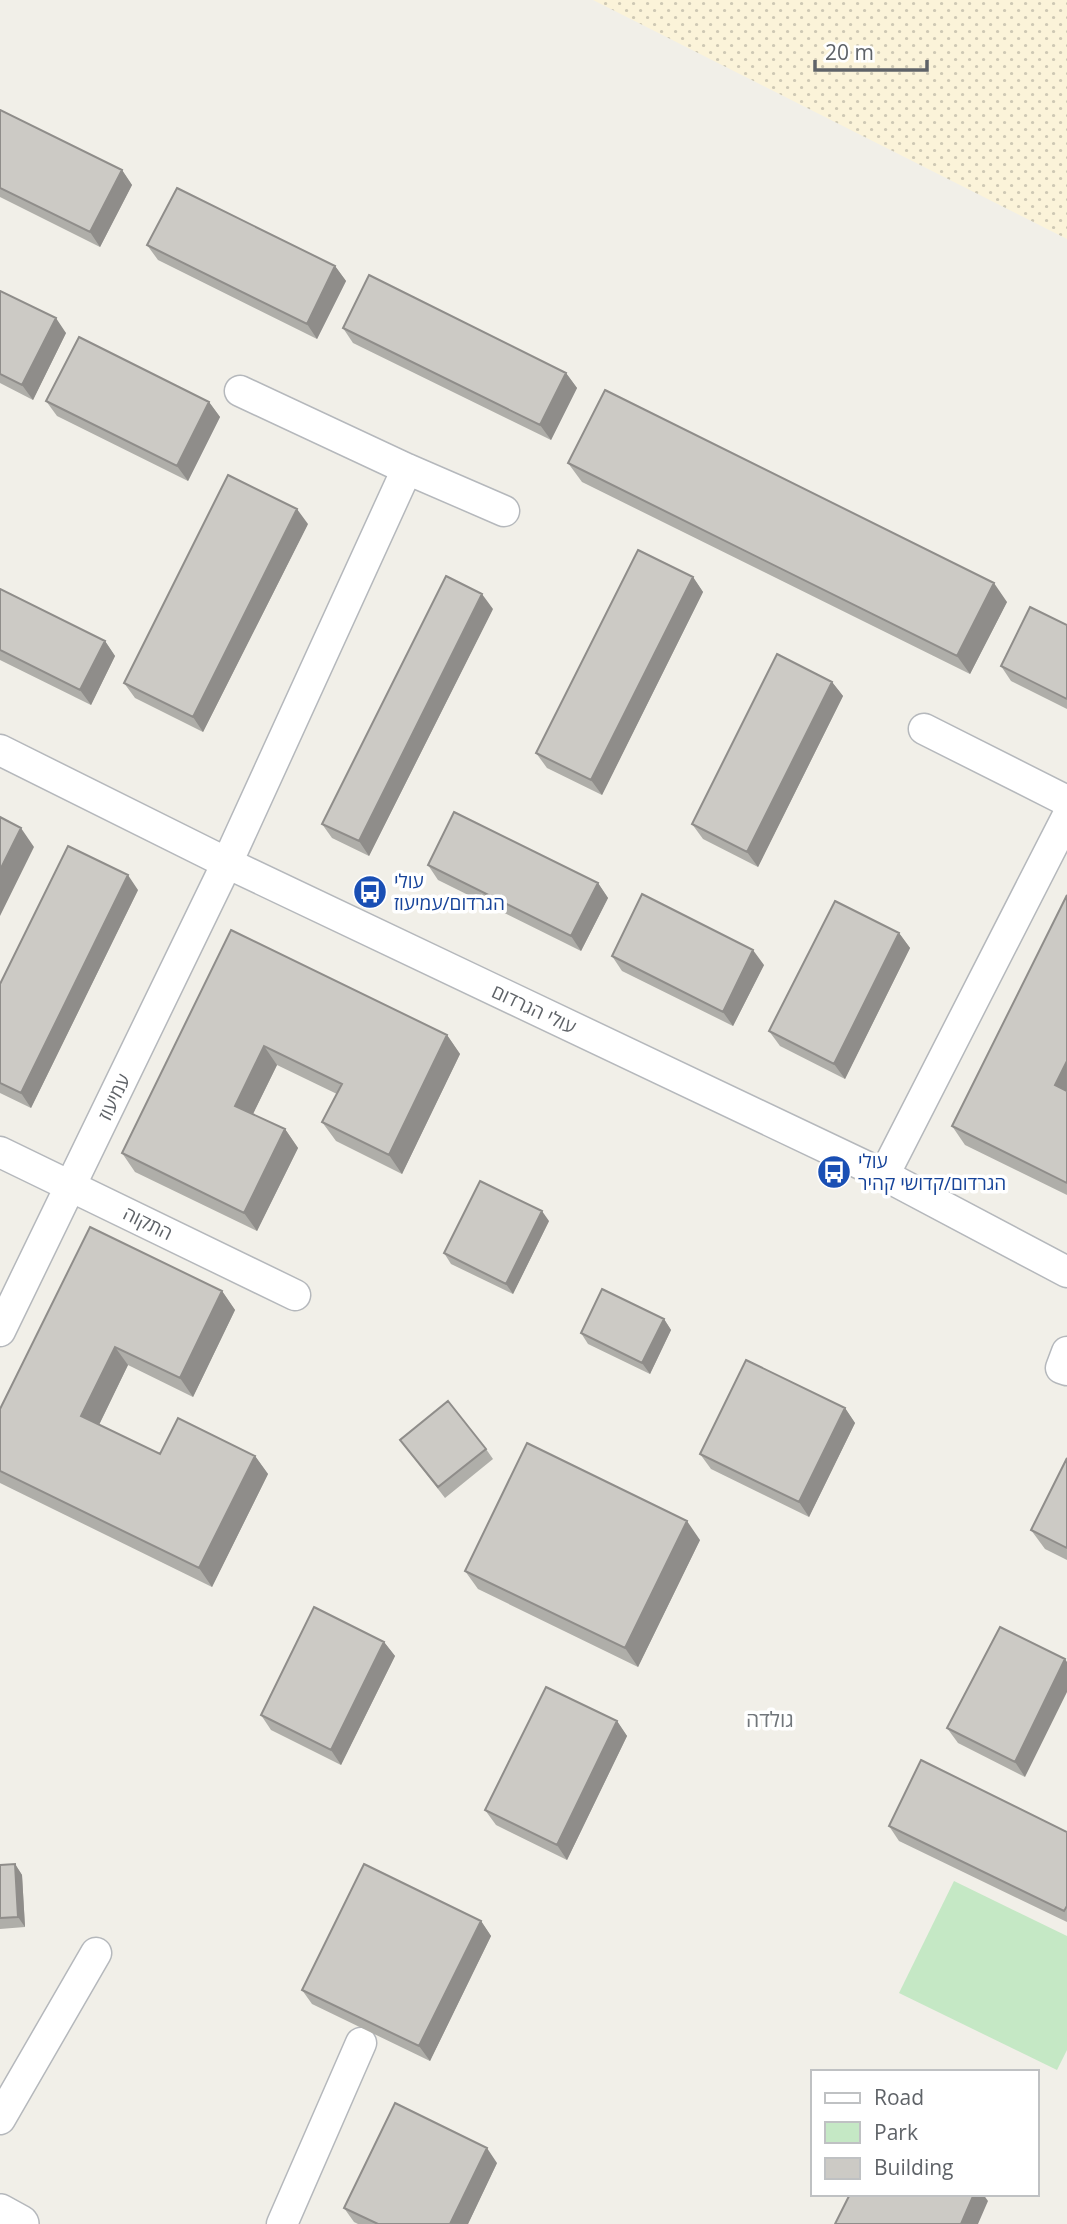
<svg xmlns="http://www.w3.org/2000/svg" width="1067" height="2224" font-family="'Open Sans',Heebo,sans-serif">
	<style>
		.green { fill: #c5e8c5 }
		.sand { fill: url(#sand-dots) }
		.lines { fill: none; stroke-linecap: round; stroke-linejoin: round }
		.minor-casing { stroke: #b5b8bc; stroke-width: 33 }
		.tertiary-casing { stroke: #b5b8bc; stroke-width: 40 }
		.minor { stroke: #fff; stroke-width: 30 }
		.tertiary { stroke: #fff; stroke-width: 37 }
		.wall { fill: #afaea9 }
		.shaded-wall { fill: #8f8d8a }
		.building { fill: #cccac5; stroke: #8f8d8a; stroke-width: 2 }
		.labels { text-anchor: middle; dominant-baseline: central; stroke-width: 7; stroke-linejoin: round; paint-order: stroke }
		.transit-label { font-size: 19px; fill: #164399; stroke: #fff; text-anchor: start }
		.street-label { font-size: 19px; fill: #5f6368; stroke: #fff }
		.neighbourhood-label { font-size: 21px; fill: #70757a; stroke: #fff }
	</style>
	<defs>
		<pattern id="sand-dots" width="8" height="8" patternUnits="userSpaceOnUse" patternTransform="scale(1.75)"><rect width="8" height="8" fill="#fbf3d9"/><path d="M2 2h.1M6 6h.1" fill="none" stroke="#cec8b4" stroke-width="1.8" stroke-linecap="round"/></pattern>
	</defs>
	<rect width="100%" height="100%" fill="#f1efe8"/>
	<!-- green -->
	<path class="green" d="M 954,1881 L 1067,1936 L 1067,2050 L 1057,2070 L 899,1993 Z"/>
	<!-- sand -->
	<path class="sand" d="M 593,0 L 1067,0 L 1067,239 Z"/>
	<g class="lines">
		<!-- minor casing -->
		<g class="minor-casing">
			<path id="minor" d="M 240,391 L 407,469 L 504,511
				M 924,729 L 1067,801
				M 0,750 L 227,863 L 884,1175 L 1067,1272
				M 0,1152 L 295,1295
				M 884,1175 L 1067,817
				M 0,1331 L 227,863 L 407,469
				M 1067,1352 L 1061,1368 L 1067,1370
				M 0,2119 L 96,1953
				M 282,2224 L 361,2043"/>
		</g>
		<!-- tertiary casing -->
		<g class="tertiary-casing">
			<path id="tertiary" d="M 0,2213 L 20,2224"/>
		</g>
		<!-- minor -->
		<use href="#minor" class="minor"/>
		<!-- tertiary -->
		<use href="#tertiary" class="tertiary"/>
	</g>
	<!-- wall -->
	<path class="wall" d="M 0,110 L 122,170 L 132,185 L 100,247 L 0,197 Z
		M 147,245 L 335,266 L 346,281 L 317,339 L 158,260 Z
		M 0,291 L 66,333 L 33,400 L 0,383 Z
		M 343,328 L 566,373 L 577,388 L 551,440 L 353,343 Z
		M 46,401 L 209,402 L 220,417 L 188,481 L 57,416 Z
		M 568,463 L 1007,602 L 970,674 L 582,482 Z
		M 308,524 L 203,732 L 135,698 L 124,683 Z
		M 693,577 L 703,592 L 602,795 L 547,768 L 536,753 Z
		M 0,589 L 105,641 L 115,656 L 91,705 L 0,660 Z
		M 493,609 L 369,856 L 332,838 L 322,824 Z
		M 1067,625 L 1067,709 L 1011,681 L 1001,666 Z
		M 832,682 L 843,696 L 758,867 L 703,839 L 692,824 Z
		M 428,865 L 598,883 L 608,898 L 581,951 L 438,880 Z
		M 138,890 L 31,1108 L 0,1093 L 0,984 Z
		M 1067,895 L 1067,1195 L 965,1145 L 952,1126 Z
		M 231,930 L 447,1035 L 460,1054 L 402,1174 L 336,1141 L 322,1122 L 337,1094 L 277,1065 L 253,1114 L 285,1129 L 298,1148 L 257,1231 L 135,1172 L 122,1153 Z
		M 899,933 L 910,948 L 845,1079 L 780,1046 L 769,1031 Z
		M 612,956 L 764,965 L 733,1026 L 622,971 Z
		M 549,1221 L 513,1294 L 451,1264 L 444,1253 Z
		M 222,1291 L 235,1310 L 193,1397 L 128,1365 L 99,1425 L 160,1454 L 255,1456 L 268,1474 L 212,1587 L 0,1483 L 0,1409 Z
		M 664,1319 L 671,1330 L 650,1374 L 588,1344 L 581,1333 Z
		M 845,1408 L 855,1423 L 809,1517 L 711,1469 L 700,1454 Z
		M 400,1440 L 486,1449 L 493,1459 L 445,1498 Z
		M 1067,1458 L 1067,1560 L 1045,1549 L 1031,1530 Z
		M 700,1540 L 638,1667 L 478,1589 L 465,1571 Z
		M 1000,1627 L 1025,1777 L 958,1743 L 947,1728 Z
		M 384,1642 L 395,1656 L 341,1765 L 271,1730 L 261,1715 Z
		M 617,1721 L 627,1736 L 567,1860 L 496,1825 L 485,1810 Z
		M 889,1826 L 1067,1832 L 1067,1922 L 899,1841 Z
		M 15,1864 L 22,1875 L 25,1927 L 0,1929 L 0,1865 Z
		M 481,1921 L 491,1936 L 430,2061 L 312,2004 L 302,1990 Z
		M 497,2163 L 468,2224 L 358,2224 L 354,2222 L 344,2208 Z"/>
	<!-- shaded-wall -->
	<path class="shaded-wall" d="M 122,170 L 132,185 L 100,247 L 90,232 Z
		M 335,266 L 346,281 L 317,339 L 307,324 Z
		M 56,318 L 66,333 L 33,400 L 22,385 Z
		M 566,373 L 577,388 L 551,440 L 540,425 Z
		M 209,402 L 220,417 L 188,481 L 177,466 Z
		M 297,509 L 308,524 L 203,732 L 193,717 Z
		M 693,577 L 703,592 L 602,795 L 591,780 Z
		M 994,583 L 1007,602 L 970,674 L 957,656 Z
		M 482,594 L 493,609 L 369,856 L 359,841 Z
		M 105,641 L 115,656 L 91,705 L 80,690 Z
		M 832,682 L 843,696 L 758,867 L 747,852 Z
		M 21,828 L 34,847 L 0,916 L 0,870 Z
		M 128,875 L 138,890 L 31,1108 L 21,1093 Z
		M 598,883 L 608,898 L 581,951 L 571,936 Z
		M 899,933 L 910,948 L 845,1079 L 834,1064 Z
		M 753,950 L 764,965 L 733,1026 L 723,1012 Z
		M 447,1035 L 460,1054 L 402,1174 L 389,1155 Z
		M 264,1046 L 277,1065 L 248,1124 L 235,1106 Z
		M 1067,1061 L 1067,1103 L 1055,1085 Z
		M 285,1129 L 298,1148 L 257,1231 L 244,1213 Z
		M 542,1211 L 549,1221 L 513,1294 L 506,1284 Z
		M 222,1291 L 235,1310 L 193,1397 L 180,1378 Z
		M 664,1319 L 671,1330 L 650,1374 L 642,1363 Z
		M 115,1347 L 128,1365 L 94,1435 L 81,1416 Z
		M 845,1408 L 855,1423 L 809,1517 L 799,1502 Z
		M 255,1456 L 268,1474 L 212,1587 L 199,1568 Z
		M 687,1521 L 700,1540 L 638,1667 L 625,1648 Z
		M 384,1642 L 395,1656 L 341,1765 L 331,1750 Z
		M 1065,1659 L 1067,1662 L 1067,1692 L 1025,1777 L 1015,1762 Z
		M 617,1721 L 627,1736 L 567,1860 L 557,1845 Z
		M 15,1864 L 22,1875 L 25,1927 L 18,1917 Z
		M 481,1921 L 491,1936 L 430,2061 L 419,2046 Z
		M 487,2148 L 497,2163 L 468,2224 L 450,2224 Z
		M 974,2194 L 983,2194 L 988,2201 L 978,2224 L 961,2224 Z"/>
	<!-- building -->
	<path class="building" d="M 0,110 L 122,170 L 90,232 L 0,188 Z
		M 177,188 L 335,266 L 307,324 L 147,245 Z
		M 369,275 L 566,373 L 540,425 L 343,328 Z
		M 0,291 L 56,318 L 22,385 L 0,374 Z
		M 79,337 L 209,402 L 177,466 L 46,401 Z
		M 605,390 L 994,583 L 957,656 L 568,463 Z
		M 228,475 L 297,509 L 193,717 L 124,683 Z
		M 638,550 L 693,577 L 591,780 L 536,753 Z
		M 446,576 L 482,594 L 359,841 L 322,824 Z
		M 0,589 L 105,641 L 80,690 L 0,650 Z
		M 1030,607 L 1067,625 L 1067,699 L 1001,666 Z
		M 777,654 L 832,682 L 747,852 L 692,824 Z
		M 454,812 L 598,883 L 571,936 L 428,865 Z
		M 0,817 L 21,828 L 0,870 Z
		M 68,846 L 128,875 L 21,1093 L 0,1083 L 0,984 Z
		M 642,894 L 753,950 L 723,1012 L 612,956 Z
		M 1067,895 L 1067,1061 L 1055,1085 L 1067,1091 L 1067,1183 L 952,1126 Z
		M 835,901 L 899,933 L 834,1064 L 769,1031 Z
		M 231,930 L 447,1035 L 389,1155 L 322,1122 L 342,1084 L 264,1046 L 235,1106 L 285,1129 L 244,1213 L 122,1153 Z
		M 480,1181 L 542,1211 L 506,1284 L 444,1253 Z
		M 90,1227 L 222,1291 L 180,1378 L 115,1347 L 81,1416 L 160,1454 L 178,1418 L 255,1456 L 199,1568 L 0,1471 L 0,1409 Z
		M 602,1289 L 664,1319 L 642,1363 L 581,1333 Z
		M 746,1360 L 845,1408 L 799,1502 L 700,1454 Z
		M 448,1401 L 486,1449 L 438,1487 L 400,1440 Z
		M 527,1443 L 687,1521 L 625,1648 L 465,1571 Z
		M 1067,1458 L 1067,1548 L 1031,1530 Z
		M 314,1607 L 384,1642 L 331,1750 L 261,1715 Z
		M 1000,1627 L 1065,1659 L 1015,1762 L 947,1728 Z
		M 546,1687 L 617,1721 L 557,1845 L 485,1810 Z
		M 921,1760 L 1067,1832 L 1067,1906 L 1064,1911 L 889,1826 Z
		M 15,1864 L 18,1917 L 0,1918 L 0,1865 Z
		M 364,1864 L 481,1921 L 419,2046 L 302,1990 Z
		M 395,2103 L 487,2148 L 450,2224 L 378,2224 L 344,2208 Z
		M 850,2194 L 974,2194 L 961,2224 L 835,2224 Z"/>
	<!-- icons -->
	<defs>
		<g id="bus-disc" transform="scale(1.75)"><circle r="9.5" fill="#1a4fb4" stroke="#fff"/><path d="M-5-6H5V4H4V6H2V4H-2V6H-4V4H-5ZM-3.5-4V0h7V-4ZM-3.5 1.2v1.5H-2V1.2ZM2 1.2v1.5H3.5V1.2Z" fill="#fff"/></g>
	</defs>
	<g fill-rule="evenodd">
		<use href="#bus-disc" x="370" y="892"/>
		<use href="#bus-disc" x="834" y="1172"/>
	</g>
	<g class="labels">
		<!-- transit labels -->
		<g class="transit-label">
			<text x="394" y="881">עולי<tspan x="394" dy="22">הגרדום/עמיעוז</tspan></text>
			<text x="858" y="1161">עולי<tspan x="858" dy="22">הגרדום/קדושי קהיר</tspan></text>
		</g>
		<!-- street labels -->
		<g class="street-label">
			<text transform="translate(534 1009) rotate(25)">עולי הגרדום</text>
			<text transform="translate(114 1097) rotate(-64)">עמיעוז</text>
			<text transform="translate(148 1223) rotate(26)">התקוה</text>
		</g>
		<!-- neighbourhood labels -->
		<g class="neighbourhood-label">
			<text x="770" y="1719">גולדה</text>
		</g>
	</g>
	<!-- legend -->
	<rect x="811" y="2070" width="228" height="126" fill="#ffffff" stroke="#bfc1c3" stroke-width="2"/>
	<rect x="825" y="2093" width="35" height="10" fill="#ffffff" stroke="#bfc1c3" stroke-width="2"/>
	<text x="874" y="2105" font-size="21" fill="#5f6368">Road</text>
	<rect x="825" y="2122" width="35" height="21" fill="#c5e8c5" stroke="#bfc1c3" stroke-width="2"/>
	<text x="874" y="2140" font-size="21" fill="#5f6368">Park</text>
	<rect x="825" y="2158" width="35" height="21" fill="#cccac5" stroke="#bfc1c3" stroke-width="2"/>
	<text x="874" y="2175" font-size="21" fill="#5f6368">Building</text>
	<!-- scale -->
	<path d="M815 60v10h112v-10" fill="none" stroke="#5f6368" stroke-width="3.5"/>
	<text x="825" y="60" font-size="21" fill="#5f6368" stroke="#ffffff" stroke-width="5" paint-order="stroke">20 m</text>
</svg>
